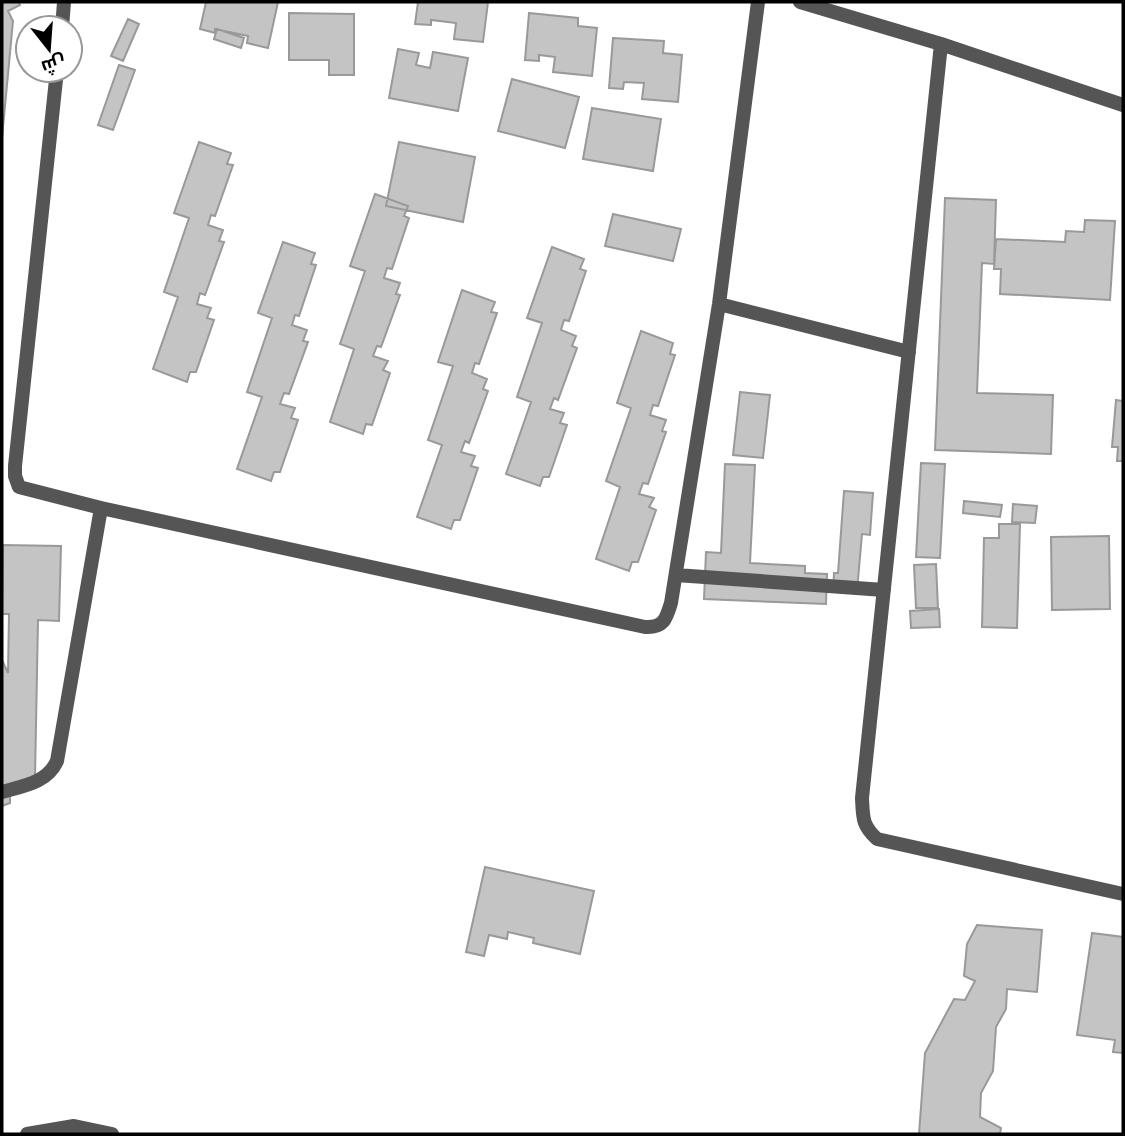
<svg xmlns="http://www.w3.org/2000/svg" width="1125" height="1136" font-family="Lato,Cairo,sans-serif">
	<style>
		.building { fill: #c4c4c4; stroke: #999; stroke-width: 2 }
		.lines { fill: none; stroke-linecap: round; stroke-linejoin: round }
		.minor { stroke: #555; stroke-width: 14 }
	</style>
	<rect width="100%" height="100%" fill="#fff"/>
	<!-- building -->
	<path class="building" d="M 2,2 L 19,2 L 20,5 L 8,11 L 13,21 L 2,138 Z
		M 206,2 L 278,2 L 268,48 L 247,43 L 248,36 L 215,29 L 215,33 L 200,29 Z
		M 418,2 L 488,2 L 483,42 L 454,39 L 456,23 L 431,20 L 431,25 L 415,24 Z
		M 289,13 L 354,14 L 354,75 L 329,75 L 329,60 L 289,60 Z
		M 529,13 L 578,18 L 578,26 L 597,28 L 592,76 L 553,72 L 555,57 L 539,55 L 539,61 L 525,60 Z
		M 128,19 L 139,24 L 123,61 L 111,56 Z
		M 217,29 L 244,38 L 241,48 L 214,39 Z
		M 613,38 L 664,41 L 663,53 L 682,55 L 678,102 L 642,99 L 644,83 L 624,82 L 623,89 L 609,88 Z
		M 398,49 L 419,53 L 416,65 L 430,68 L 433,52 L 468,58 L 458,111 L 389,98 Z
		M 119,65 L 135,70 L 113,130 L 98,125 Z
		M 512,79 L 579,97 L 565,148 L 498,131 Z
		M 592,108 L 661,119 L 653,171 L 583,159 Z
		M 199,142 L 231,153 L 227,164 L 233,165 L 215,216 L 211,215 L 208,225 L 223,230 L 219,241 L 224,242 L 205,295 L 200,293 L 197,304 L 211,308 L 207,318 L 214,320 L 196,372 L 190,372 L 187,382 L 153,369 L 178,297 L 164,292 L 189,218 L 174,213 Z
		M 399,142 L 475,157 L 463,222 L 386,206 Z
		M 375,194 L 408,206 L 404,216 L 409,218 L 392,269 L 387,268 L 384,278 L 400,283 L 396,294 L 400,295 L 381,347 L 377,346 L 373,356 L 388,361 L 383,370 L 390,373 L 372,425 L 366,424 L 363,434 L 330,422 L 354,349 L 340,344 L 365,271 L 350,266 Z
		M 945,198 L 996,200 L 994,264 L 982,263 L 977,393 L 1053,395 L 1051,454 L 935,450 Z
		M 613,214 L 681,229 L 673,261 L 605,246 Z
		M 1085,220 L 1115,221 L 1110,300 L 1000,294 L 1001,269 L 994,269 L 996,239 L 1065,242 L 1066,231 L 1084,232 Z
		M 283,242 L 315,253 L 311,264 L 316,265 L 299,316 L 295,315 L 292,325 L 307,330 L 303,341 L 308,342 L 289,394 L 284,393 L 280,404 L 295,408 L 291,418 L 298,420 L 280,472 L 274,472 L 271,481 L 237,469 L 262,397 L 247,392 L 272,318 L 258,313 Z
		M 552,247 L 584,259 L 580,269 L 586,271 L 569,321 L 564,320 L 561,330 L 576,336 L 572,346 L 577,348 L 558,400 L 554,398 L 550,409 L 564,413 L 560,423 L 567,425 L 549,477 L 543,477 L 540,486 L 506,474 L 531,402 L 517,397 L 542,323 L 527,318 Z
		M 462,290 L 495,302 L 491,312 L 497,313 L 479,364 L 475,363 L 472,373 L 487,379 L 483,389 L 488,391 L 469,443 L 465,441 L 461,452 L 475,456 L 471,466 L 478,468 L 460,520 L 454,520 L 451,529 L 417,517 L 442,445 L 428,440 L 453,366 L 438,362 Z
		M 641,331 L 673,343 L 670,354 L 675,355 L 658,406 L 653,405 L 650,415 L 666,420 L 662,431 L 666,432 L 648,484 L 643,483 L 639,494 L 654,498 L 649,507 L 656,510 L 638,562 L 632,562 L 629,571 L 596,559 L 620,487 L 606,481 L 631,408 L 617,403 Z
		M 740,392 L 770,395 L 763,458 L 733,455 Z
		M 1116,400 L 1123,401 L 1123,461 L 1117,461 L 1118,447 L 1112,447 Z
		M 921,463 L 945,464 L 940,558 L 916,557 Z
		M 725,464 L 755,465 L 750,563 L 805,566 L 805,573 L 827,574 L 826,604 L 704,599 L 706,552 L 721,553 Z
		M 844,491 L 873,493 L 870,535 L 862,534 L 857,591 L 833,590 L 834,573 L 838,573 Z
		M 964,501 L 1002,505 L 1000,517 L 963,513 Z
		M 1013,504 L 1037,506 L 1035,523 L 1012,522 Z
		M 999,524 L 1020,524 L 1017,628 L 982,627 L 984,538 L 999,538 Z
		M 1109,536 L 1110,609 L 1052,610 L 1051,537 Z
		M 3,545 L 61,546 L 59,621 L 38,620 L 35,778 L 10,789 L 10,803 L 2,806 L 2,660 L 8,673 L 9,614 L 2,614 Z
		M 936,564 L 938,608 L 916,608 L 914,565 Z
		M 939,609 L 940,627 L 911,628 L 910,611 Z
		M 485,867 L 594,891 L 580,954 L 533,943 L 534,938 L 508,932 L 507,939 L 489,935 L 484,956 L 466,952 Z
		M 977,925 L 1042,930 L 1037,992 L 1007,989 L 1006,1009 L 996,1027 L 993,1071 L 981,1093 L 980,1117 L 1001,1128 L 1000,1134 L 919,1134 L 925,1053 L 954,999 L 965,1000 L 975,981 L 964,976 L 967,944 Z
		M 1092,933 L 1123,937 L 1123,1053 L 1113,1052 L 1115,1040 L 1077,1035 Z"/>
	<g class="lines">
		<!-- minor -->
		<path class="minor" d="M 800,2 L 941,44 L 1123,105
			M 62,28 L 64,2
			M 941,44 L 862,798 C 863,818 862,825 877,839 L 1123,894
			M 57,70 L 15,466 L 15,476 L 19,487 L 101,508 L 645,627 C 664,628 666,619 671,603 L 719,304 L 758,2
			M 719,304 L 909,352
			M 676,575 L 884,590
			M 2,792 C 23,786 47,783 57,761 L 101,508
			M 27,1134 L 74,1126 L 112,1134"/>
	</g>
	<!-- border -->
	<rect width="1125" height="1136" fill="none" stroke="#000000" stroke-width="7"/>
	<!-- north arrow -->
	<g transform="translate(49 49) rotate(163)"><circle r="33" fill="#ffffff" stroke="#999999" stroke-width="2"/>
	<path d="M0-5L12 26L0 18L-12 26Z" fill="#000000"/>
	<text y="-10" font-size="19" font-weight="bold" text-anchor="middle" fill="#000000">ش</text>
	</g>
</svg>
